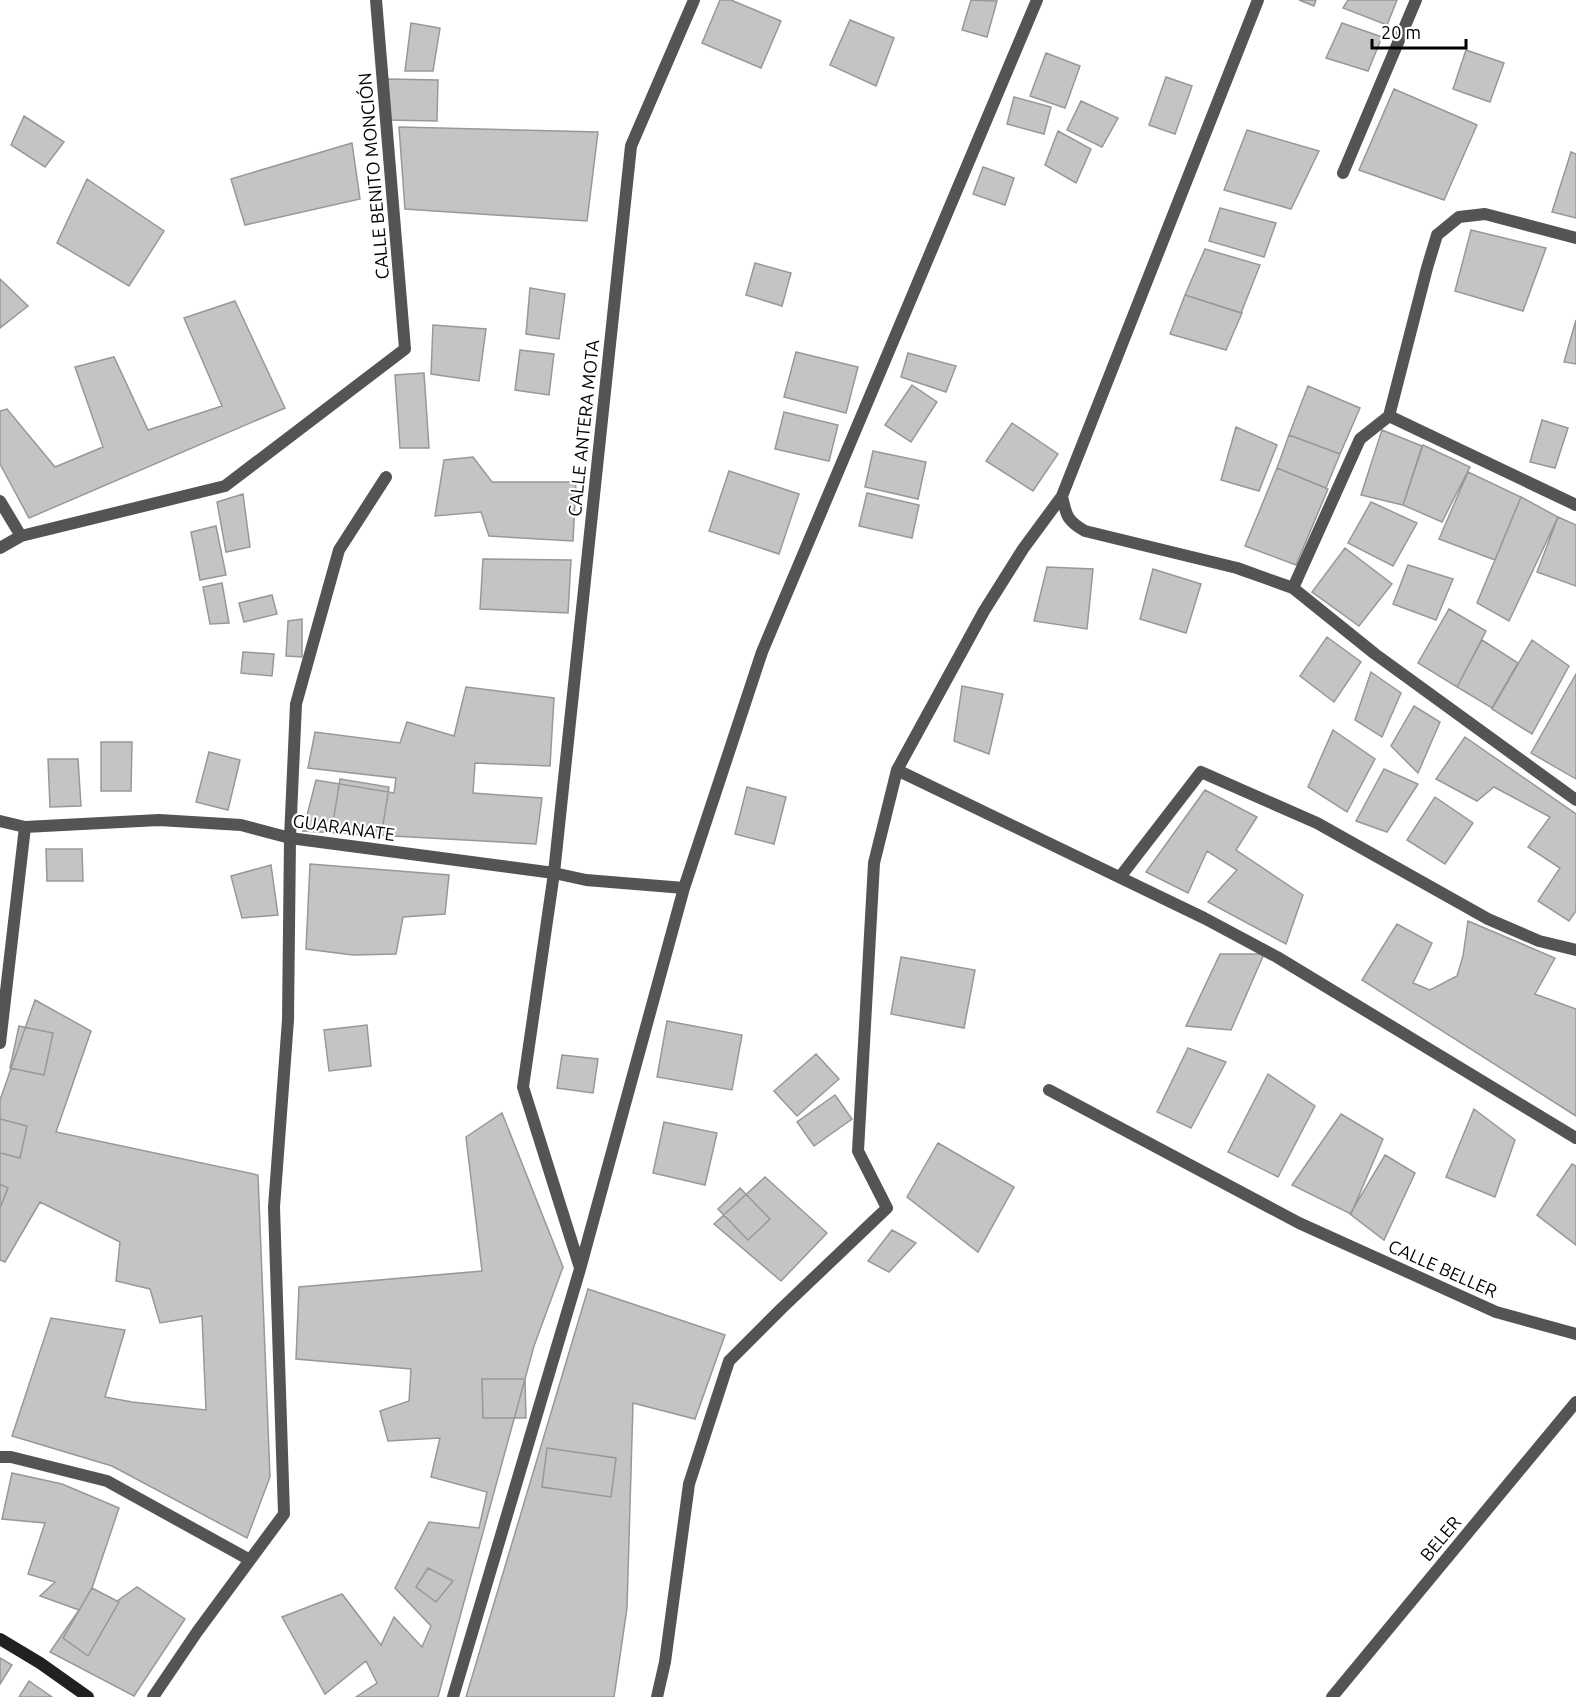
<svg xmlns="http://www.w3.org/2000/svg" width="1576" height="1697" font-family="Ubuntu,sans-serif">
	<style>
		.building { fill: #c4c4c4; stroke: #989898; stroke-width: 1.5 }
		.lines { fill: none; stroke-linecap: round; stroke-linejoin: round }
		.street { stroke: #545454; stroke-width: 12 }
		.secondary { stroke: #212121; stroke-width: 12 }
		.labels { text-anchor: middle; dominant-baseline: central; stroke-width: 4.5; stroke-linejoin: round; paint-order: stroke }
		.street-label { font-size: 18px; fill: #000; stroke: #fff }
	</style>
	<rect width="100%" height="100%" fill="#fff"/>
	<!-- building -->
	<path class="building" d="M 720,0 L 731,0 L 781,21 L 761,68 L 702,43 Z
		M 971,0 L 997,1 L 987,37 L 962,30 Z
		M 1299,0 L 1316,0 L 1314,6 Z
		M 1348,0 L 1397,0 L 1387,25 L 1343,8 Z
		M 850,20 L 894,38 L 876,86 L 830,65 Z
		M 411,23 L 440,28 L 433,71 L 405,71 Z
		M 1342,23 L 1382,37 L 1368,71 L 1326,58 Z
		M 1466,50 L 1504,63 L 1490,102 L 1453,89 Z
		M 1046,53 L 1080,66 L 1065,108 L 1030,96 Z
		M 1166,77 L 1192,86 L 1175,134 L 1149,125 Z
		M 388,79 L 438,80 L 437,121 L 387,120 Z
		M 1394,89 L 1477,125 L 1444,200 L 1359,170 Z
		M 1014,97 L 1051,107 L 1044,134 L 1007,124 Z
		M 1081,101 L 1118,118 L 1102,147 L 1067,130 Z
		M 24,116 L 64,142 L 45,167 L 11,145 Z
		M 399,127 L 598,132 L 587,221 L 405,209 Z
		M 1247,130 L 1319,151 L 1291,209 L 1224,190 Z
		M 1058,131 L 1091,149 L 1076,183 L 1045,165 Z
		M 352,143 L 360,199 L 245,225 L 231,179 Z
		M 1571,152 L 1576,154 L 1576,218 L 1552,212 Z
		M 983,167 L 1014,178 L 1005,205 L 973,194 Z
		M 87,179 L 164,231 L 129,286 L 57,243 Z
		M 1220,208 L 1276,223 L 1264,257 L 1209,241 Z
		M 1471,230 L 1546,248 L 1523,311 L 1455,291 Z
		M 1205,249 L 1260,265 L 1241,313 L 1185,295 Z
		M 755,263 L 791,273 L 782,306 L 746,295 Z
		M 0,279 L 28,306 L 0,328 Z
		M 530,288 L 565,294 L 559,339 L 526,334 Z
		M 1185,295 L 1242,313 L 1226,350 L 1170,334 Z
		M 235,301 L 285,408 L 29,518 L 0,464 L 0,411 L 7,409 L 55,467 L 103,447 L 75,367 L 114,357 L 148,430 L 222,406 L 184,318 Z
		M 1576,320 L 1576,364 L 1564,362 Z
		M 433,325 L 486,329 L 479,381 L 431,374 Z
		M 520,350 L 554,354 L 549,395 L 515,390 Z
		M 796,352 L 858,367 L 846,413 L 784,397 Z
		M 908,353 L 956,366 L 946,392 L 901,377 Z
		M 424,373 L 429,448 L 400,448 L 395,375 Z
		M 912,385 L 937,402 L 911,442 L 885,425 Z
		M 1308,386 L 1360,408 L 1340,454 L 1289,435 Z
		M 784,412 L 838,425 L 829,461 L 775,449 Z
		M 1542,420 L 1568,428 L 1555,468 L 1530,462 Z
		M 1012,423 L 1058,454 L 1033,491 L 986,461 Z
		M 1236,427 L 1277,445 L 1259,491 L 1221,480 Z
		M 1382,430 L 1422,446 L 1403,505 L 1361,495 Z
		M 1289,435 L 1340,454 L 1326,488 L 1277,468 Z
		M 1423,445 L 1470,467 L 1442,522 L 1403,505 Z
		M 873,451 L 926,462 L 918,499 L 865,487 Z
		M 473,457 L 492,482 L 576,482 L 573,541 L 489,536 L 481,512 L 435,516 L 444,460 Z
		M 1277,468 L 1328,489 L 1296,565 L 1245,546 Z
		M 729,471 L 799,494 L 779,554 L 709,531 Z
		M 1468,472 L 1521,497 L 1495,560 L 1439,539 Z
		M 867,493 L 919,505 L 912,538 L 859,526 Z
		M 243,494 L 250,547 L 226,552 L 217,502 Z
		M 1521,497 L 1558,517 L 1509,621 L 1477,603 Z
		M 1371,502 L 1417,523 L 1393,566 L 1348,543 Z
		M 1558,517 L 1576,525 L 1576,586 L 1537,572 Z
		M 216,526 L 226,575 L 200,580 L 191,532 Z
		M 1345,548 L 1392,584 L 1359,626 L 1312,592 Z
		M 483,559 L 571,560 L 568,613 L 480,609 Z
		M 1408,565 L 1453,579 L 1436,620 L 1393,604 Z
		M 1047,567 L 1093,569 L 1087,629 L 1034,621 Z
		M 1153,569 L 1201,584 L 1186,633 L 1140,619 Z
		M 222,583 L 229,623 L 210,624 L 203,587 Z
		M 272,595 L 277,614 L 244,622 L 239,603 Z
		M 1449,609 L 1486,631 L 1457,687 L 1418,663 Z
		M 302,619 L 302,657 L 286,656 L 288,621 Z
		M 1327,637 L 1361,662 L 1334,702 L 1300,676 Z
		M 1482,640 L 1518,663 L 1492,708 L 1457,687 Z
		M 1532,640 L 1569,666 L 1532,734 L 1492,709 Z
		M 243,652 L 274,654 L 272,676 L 241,673 Z
		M 1371,672 L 1401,693 L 1382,737 L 1355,720 Z
		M 1576,674 L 1576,779 L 1531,753 Z
		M 962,686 L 1003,694 L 989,754 L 954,741 Z
		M 466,687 L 554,698 L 550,766 L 475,763 L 473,793 L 542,798 L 536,844 L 303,831 L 316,780 L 394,793 L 396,778 L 308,768 L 315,732 L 400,743 L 407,722 L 454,736 Z
		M 1414,706 L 1440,722 L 1418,773 L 1391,746 Z
		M 1333,730 L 1375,759 L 1347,812 L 1308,787 Z
		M 1465,737 L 1576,814 L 1576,911 L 1569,921 L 1538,901 L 1560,868 L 1528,847 L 1550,817 L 1494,787 L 1477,801 L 1436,779 Z
		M 101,742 L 132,742 L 131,791 L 101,791 Z
		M 209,752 L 240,760 L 228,810 L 196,802 Z
		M 48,759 L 78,759 L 81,806 L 50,807 Z
		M 1384,769 L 1418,784 L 1387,832 L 1356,821 Z
		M 340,779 L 389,787 L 382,831 L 333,823 Z
		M 747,787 L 786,797 L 774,844 L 735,834 Z
		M 1205,790 L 1257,817 L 1236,850 L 1303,895 L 1286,944 L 1208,902 L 1237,870 L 1207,851 L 1188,893 L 1146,872 Z
		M 1435,797 L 1473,823 L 1445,864 L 1407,840 Z
		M 46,849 L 82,849 L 83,881 L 47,881 Z
		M 310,864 L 449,875 L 445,914 L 403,917 L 396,954 L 353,955 L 306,949 Z
		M 271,865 L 278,915 L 242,918 L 231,876 Z
		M 1468,921 L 1555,958 L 1535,994 L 1576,1009 L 1576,1116 L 1362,980 L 1397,924 L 1432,943 L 1413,983 L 1430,990 L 1457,976 L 1463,956 Z
		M 1220,954 L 1264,954 L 1231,1030 L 1186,1026 Z
		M 901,957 L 975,970 L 964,1028 L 891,1014 Z
		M 35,1000 L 91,1031 L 56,1132 L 258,1175 L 270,1477 L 247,1538 L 112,1466 L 12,1436 L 51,1318 L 125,1330 L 105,1397 L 132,1402 L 206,1410 L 202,1316 L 160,1323 L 150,1289 L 116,1281 L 120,1242 L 40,1202 L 5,1262 L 0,1260 L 0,1100 Z
		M 667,1021 L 742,1035 L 732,1090 L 657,1077 Z
		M 367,1025 L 371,1066 L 329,1071 L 324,1030 Z
		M 19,1026 L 53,1033 L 44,1075 L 10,1068 Z
		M 1188,1048 L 1226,1062 L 1191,1128 L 1157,1112 Z
		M 816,1054 L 839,1079 L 797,1116 L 774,1091 Z
		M 562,1055 L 598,1059 L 593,1093 L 557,1088 Z
		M 1268,1074 L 1315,1106 L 1278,1177 L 1228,1152 Z
		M 835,1095 L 852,1119 L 814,1146 L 797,1122 Z
		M 1474,1109 L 1515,1140 L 1495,1197 L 1446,1177 Z
		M 502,1113 L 563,1267 L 534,1346 L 438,1697 L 356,1697 L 377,1683 L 366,1661 L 325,1694 L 282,1617 L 342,1594 L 381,1645 L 394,1617 L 422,1647 L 431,1626 L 395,1588 L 429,1522 L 479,1528 L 487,1492 L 431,1477 L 440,1438 L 388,1441 L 380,1411 L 409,1401 L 411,1369 L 296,1359 L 299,1287 L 482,1271 L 466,1137 Z
		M 1341,1114 L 1383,1139 L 1351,1214 L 1292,1185 Z
		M 0,1119 L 27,1126 L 20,1158 L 0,1153 Z
		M 664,1122 L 717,1133 L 705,1185 L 653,1173 Z
		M 938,1143 L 1014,1187 L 978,1252 L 907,1197 Z
		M 1385,1155 L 1415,1173 L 1384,1240 L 1350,1214 Z
		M 1572,1164 L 1576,1166 L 1576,1245 L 1537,1215 Z
		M 765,1177 L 827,1233 L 781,1281 L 714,1224 Z
		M 0,1184 L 8,1188 L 0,1208 Z
		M 740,1188 L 770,1219 L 748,1240 L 718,1209 Z
		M 892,1230 L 916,1243 L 889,1272 L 868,1261 Z
		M 588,1289 L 725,1335 L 695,1419 L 633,1403 L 627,1608 L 614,1697 L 466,1697 Z
		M 482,1379 L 525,1379 L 526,1418 L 483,1418 Z
		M 547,1448 L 616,1458 L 611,1497 L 542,1487 Z
		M 12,1473 L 62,1484 L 119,1508 L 92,1588 L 117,1601 L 137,1587 L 185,1619 L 134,1696 L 50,1652 L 79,1610 L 40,1596 L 55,1582 L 28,1574 L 45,1523 L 2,1519 Z
		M 428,1568 L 453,1581 L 436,1602 L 416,1587 Z
		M 92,1588 L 119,1602 L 88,1656 L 63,1638 Z
		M 0,1658 L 12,1665 L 0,1684 Z
		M 29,1681 L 52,1697 L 19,1697 Z"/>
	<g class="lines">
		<!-- street -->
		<path class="street" d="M 1343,173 L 1416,0
			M 1389,416 L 1576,505
			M 1062,496 C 1066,515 1067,521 1085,531 L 1237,568 L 1293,588 L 1375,654 L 1576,800
			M 0,501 L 21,536
			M 0,548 L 21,536 L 225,486 L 405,349 L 376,0
			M 1293,588 L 1360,439 L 1389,416 L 1427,268 L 1437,235 L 1459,217 L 1485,214 L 1576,238
			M 897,770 L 1204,918 L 1277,957 L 1576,1138
			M 0,821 L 25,827 L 159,820 L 241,825 L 290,838 L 554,873 L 586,880 L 684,888
			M 1120,877 L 1201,772 L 1317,823 L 1488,919 L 1539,941 L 1576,950
			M 0,1043 L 25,827
			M 1049,1090 L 1299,1223 L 1496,1312 L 1576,1334
			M 580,1268 L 523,1087 L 554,873 L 631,146 L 694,0
			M 0,1457 L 11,1457 L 107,1481 L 250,1560
			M 153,1697 L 197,1632 L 284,1514 L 274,1207 L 288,1020 L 290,838 L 296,704 L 339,550 L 386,477
			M 453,1697 L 580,1269 L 684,888 L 762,652 L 1037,0
			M 657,1697 L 665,1662 L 689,1484 L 729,1361 L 781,1309 L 887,1208 L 858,1151 L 874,863 L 897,770 L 984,611 L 1023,549 L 1062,496 L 1258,0
			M 1332,1697 L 1576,1402"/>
		<!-- secondary -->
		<path class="secondary" d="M 0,1639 L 40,1663 L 88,1697"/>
	</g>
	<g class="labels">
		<!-- street labels -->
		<g class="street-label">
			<text transform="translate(373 176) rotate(-95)">CALLE BENITO MONCIÓN</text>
			<text transform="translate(583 428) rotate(-84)">CALLE ANTERA MOTA</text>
			<text transform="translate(344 827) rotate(8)">GUARANATE</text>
			<text transform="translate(1443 1268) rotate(24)">CALLE BELLER</text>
			<text transform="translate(1440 1538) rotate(-50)">BELER</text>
		</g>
	</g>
	<!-- scale -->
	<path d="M1372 39v9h94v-9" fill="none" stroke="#000000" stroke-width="3"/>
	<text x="1381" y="39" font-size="18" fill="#000000" stroke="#ffffff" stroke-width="4.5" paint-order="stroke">20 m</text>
</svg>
